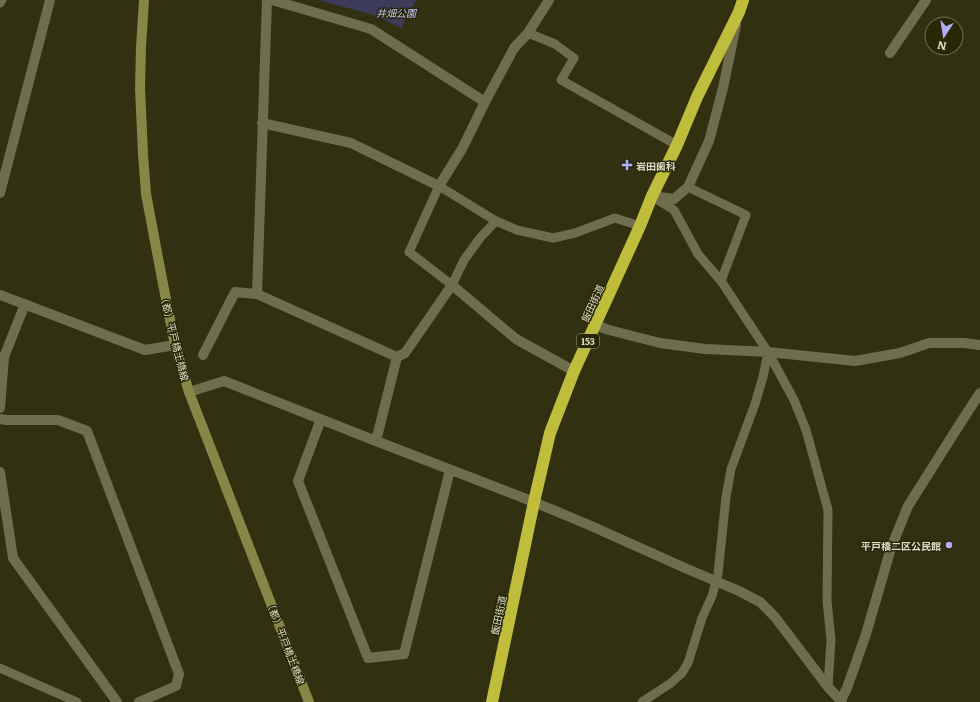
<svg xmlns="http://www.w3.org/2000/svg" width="980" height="702" font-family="Literata,'Noto Sans JP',serif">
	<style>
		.green { fill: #3d3b5a }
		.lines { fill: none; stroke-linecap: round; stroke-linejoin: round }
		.lane { stroke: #6e6e4c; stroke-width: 9 }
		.street { stroke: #6e6e4c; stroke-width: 10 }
		.secondary { stroke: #878647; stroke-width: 10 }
		.highway { stroke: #c1bd3c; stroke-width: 12 }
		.poi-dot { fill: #b1adfa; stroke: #282706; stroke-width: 1.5 }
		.labels { text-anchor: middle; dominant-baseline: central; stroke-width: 3; stroke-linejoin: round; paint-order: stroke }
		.shield { fill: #282706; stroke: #a7a790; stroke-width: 1 }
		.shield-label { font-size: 9px; font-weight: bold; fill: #dddecb }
		.park-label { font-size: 10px; font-style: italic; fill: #c5c3fd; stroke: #282706 }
		.poi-label { font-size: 10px; font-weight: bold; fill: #dddecb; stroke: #282706; text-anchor: start }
		.street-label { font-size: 10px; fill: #dddecb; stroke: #282706 }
	</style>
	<rect width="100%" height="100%" fill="#313111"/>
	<!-- green -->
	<path class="green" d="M 318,0 L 416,0 L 401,28 L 374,15 Z"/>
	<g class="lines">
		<!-- lane -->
		<path class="lane" d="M 0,3 L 2,0
			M 528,33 L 555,44 L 574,58 L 561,80 L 677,145
			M 688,187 L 746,215 L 721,281
			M 653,197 L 674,210 L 698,254 L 721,281 L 768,352 L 794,400 L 806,430 L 828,510 L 827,601 L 831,640 L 828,687
			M 496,221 L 480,238 L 464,260 L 452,285 L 409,252 L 439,186 L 496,221 L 517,230 L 553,238 L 575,233 L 615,218 L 640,226
			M 0,668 L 77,702
			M 642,702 L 671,683 L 682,673 L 688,663 L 702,618 L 712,596 L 718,574 L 726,497 L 731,469 L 755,404 L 763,377 L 768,352"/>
		<!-- street -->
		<path class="street" d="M 272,0 L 371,29 L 485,102
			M 890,53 L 926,0
			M 262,123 L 351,143 L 439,186 L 462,149 L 485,102 L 514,48 L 528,33 L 549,0
			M 0,193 L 50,0
			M 652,196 L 674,199 L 688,187 L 709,141 L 723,88 L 736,25
			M 257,294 L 267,0
			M 0,295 L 145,350 L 175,345
			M 595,325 L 609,330 L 660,343 L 705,349 L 768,352 L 855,361 L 900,353 L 929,343 L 964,343 L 980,345
			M 203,355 L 235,292 L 257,294 L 397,357 L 405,353 L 452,285 L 516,339 L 574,371
			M 189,392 L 224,381 L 376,441 L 534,502 L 589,525 L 685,568 L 739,591 L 760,602 L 775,617 L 828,687 L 842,702
			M 0,408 L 4,357 L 25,304
			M 0,419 L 6,420 L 58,420 L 87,431 L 179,674 L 176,686 L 139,702
			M 321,419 L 298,481 L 368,658 L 404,654 L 450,470
			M 376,441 L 397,357
			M 0,472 L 13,558 L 117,702
			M 840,702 L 847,688 L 866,634 L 891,548 L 908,506 L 963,419 L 980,393"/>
		<!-- secondary -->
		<path class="secondary" d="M 144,0 L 141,47 L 140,88 L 143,154 L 146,194 L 163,284 L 175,345 L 189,392 L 309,702"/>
		<!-- highway -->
		<path class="highway" d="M 492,702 L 534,502 L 550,433 L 574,371 L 640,226 L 652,196 L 677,145 L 697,97 L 739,12 L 743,0"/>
	</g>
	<!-- markers -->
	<g class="poi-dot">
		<path d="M625 159h4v4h4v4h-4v4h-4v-4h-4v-4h4z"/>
		<circle cx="949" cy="545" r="4"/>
	</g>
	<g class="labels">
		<!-- shield labels -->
		<rect class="shield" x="577" y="334" width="22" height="14" rx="3"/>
		<g class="shield-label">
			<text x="588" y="341">153</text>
		</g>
		<!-- park labels -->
		<g class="park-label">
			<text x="396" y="12">井畑公園</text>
		</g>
		<!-- poi labels -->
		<g class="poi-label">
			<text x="636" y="165">岩田歯科</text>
			<text x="941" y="545" text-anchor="end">平戸橋二区公民館</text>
		</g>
		<!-- street labels -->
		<g class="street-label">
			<text transform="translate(592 303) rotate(-65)">飯田街道</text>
			<text transform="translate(175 337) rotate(76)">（都）平戸橋土橋線</text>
			<text transform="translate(498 615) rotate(-78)">飯田街道</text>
			<text transform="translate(286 642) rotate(69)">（都）平戸橋土橋線</text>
		</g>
	</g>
	<!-- north arrow -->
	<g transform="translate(944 36) rotate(192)"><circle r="19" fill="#282706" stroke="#707055"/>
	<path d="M0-3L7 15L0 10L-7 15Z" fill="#b1adfa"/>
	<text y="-6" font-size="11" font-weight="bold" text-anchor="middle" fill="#dddecb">N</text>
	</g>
</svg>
